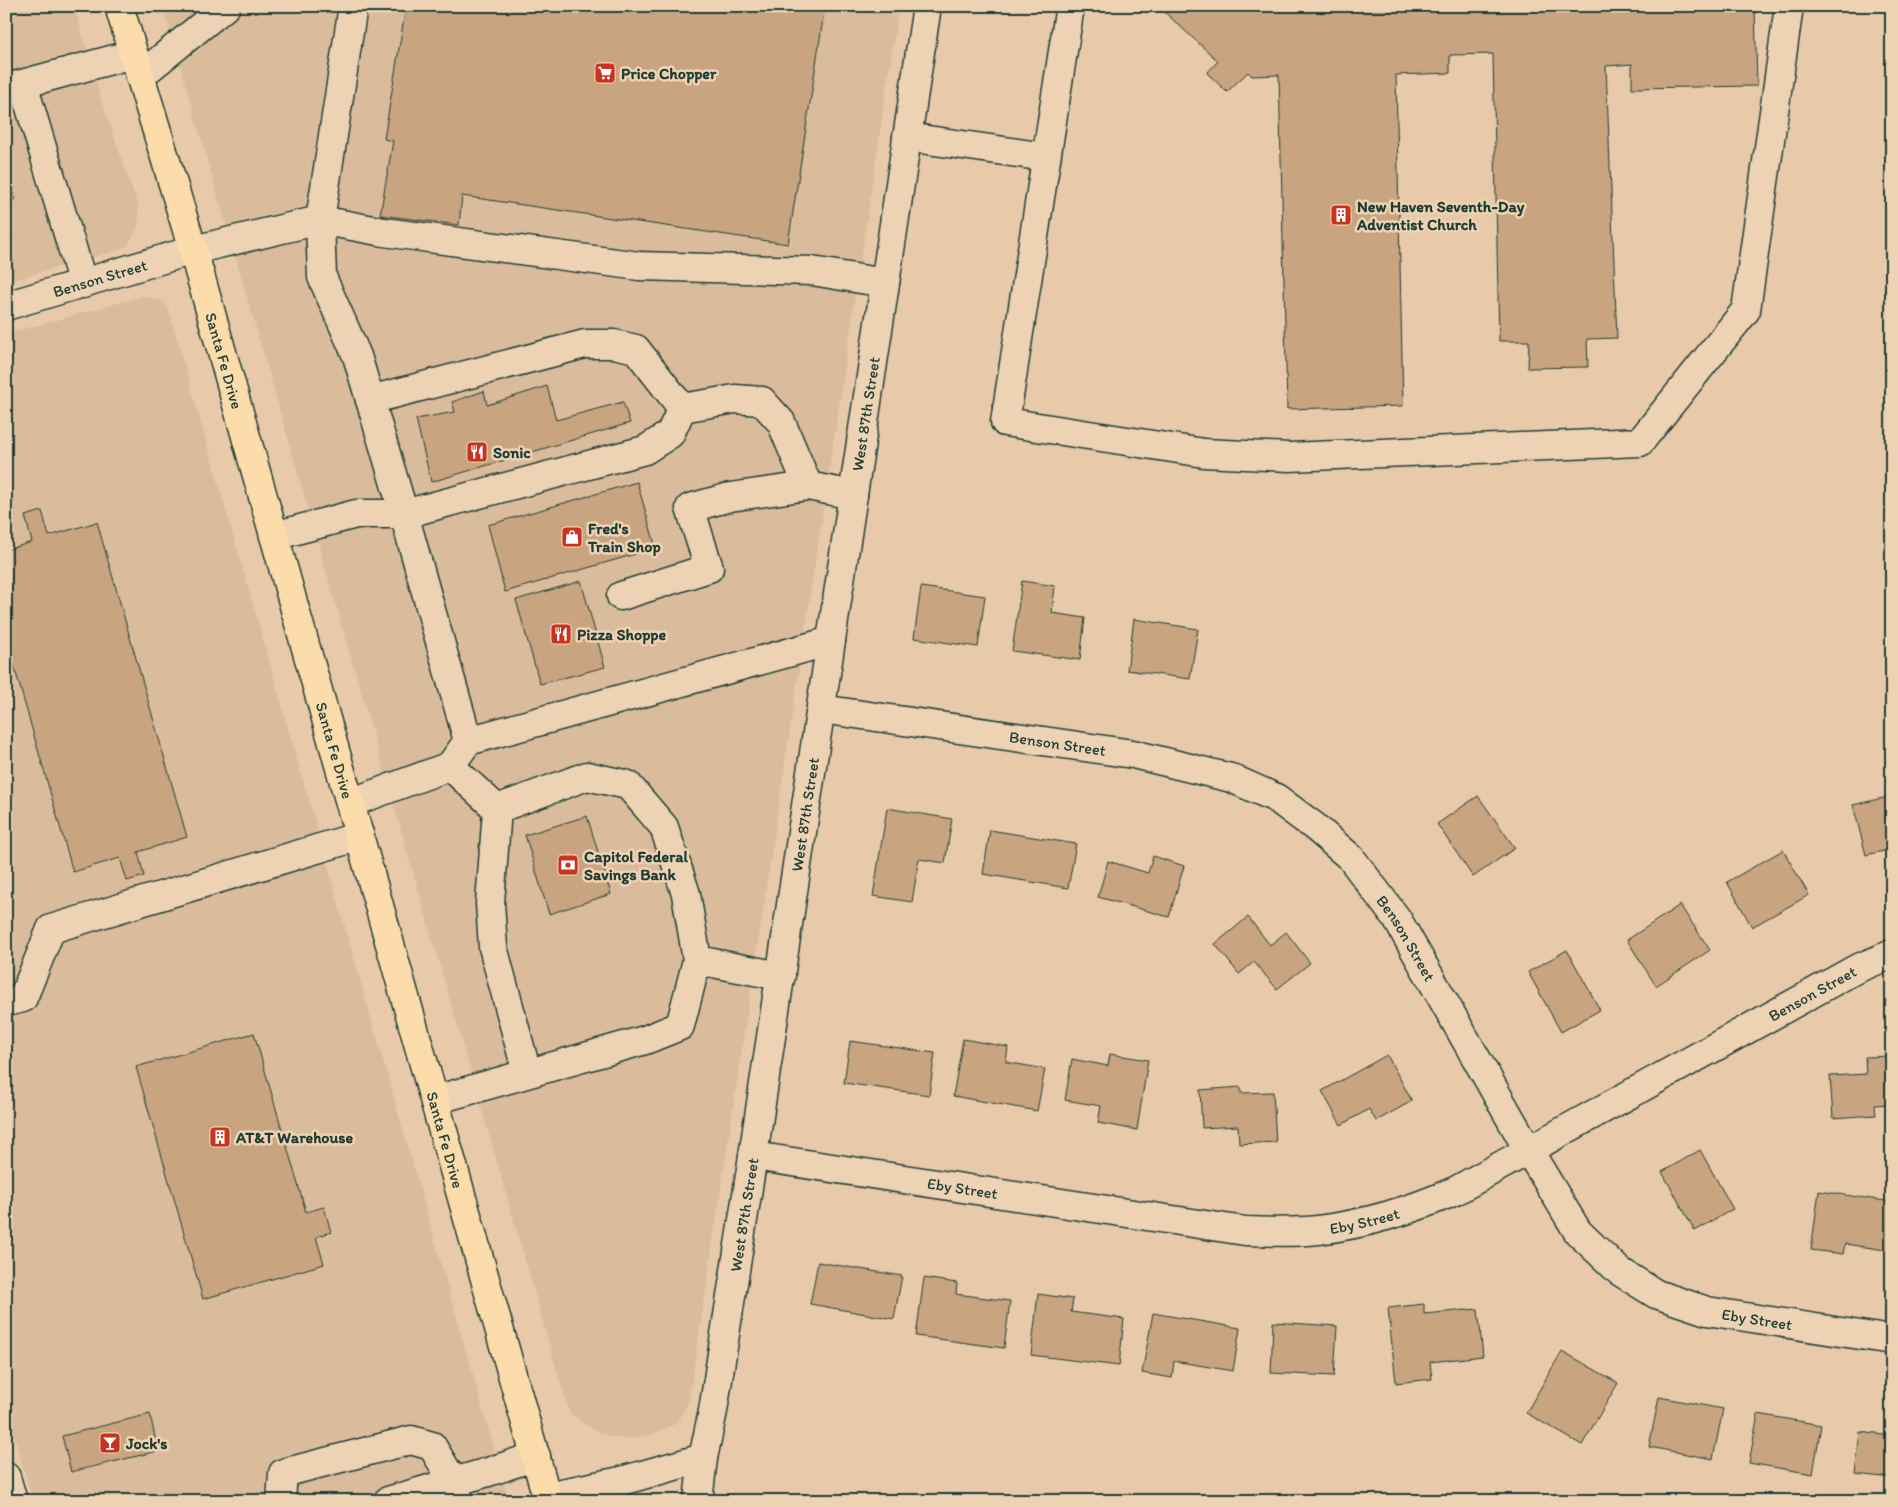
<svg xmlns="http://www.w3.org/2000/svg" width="1898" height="1507" font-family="Itim,sans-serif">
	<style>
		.built { fill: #dabc9c }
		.building { fill: #c8a480; stroke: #1f3d34 }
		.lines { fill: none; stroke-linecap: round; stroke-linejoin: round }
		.minor-casing { stroke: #1f3d34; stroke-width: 31 }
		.major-casing { stroke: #1f3d34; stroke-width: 31 }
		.minor { stroke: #edd2b4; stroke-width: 28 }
		.major { stroke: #fddcac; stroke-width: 28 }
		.labels { text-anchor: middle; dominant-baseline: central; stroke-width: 5; stroke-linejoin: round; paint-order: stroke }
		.poi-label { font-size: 16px; font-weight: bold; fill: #1f3d34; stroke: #edd2b4; text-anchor: start }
		.street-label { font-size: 16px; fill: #1f3d34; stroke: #edd2b4 }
	</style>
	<rect width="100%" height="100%" fill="#e8caab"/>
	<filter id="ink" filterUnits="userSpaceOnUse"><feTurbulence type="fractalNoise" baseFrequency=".02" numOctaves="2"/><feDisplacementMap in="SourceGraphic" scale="10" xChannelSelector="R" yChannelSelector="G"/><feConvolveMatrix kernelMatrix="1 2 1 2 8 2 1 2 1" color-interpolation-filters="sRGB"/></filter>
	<g filter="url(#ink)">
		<!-- built -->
		<path class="built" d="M 6,6 L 74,6 L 102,102 L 138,205 L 139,218 L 137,229 L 133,236 L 128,245 L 119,250 L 6,282 Z
			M 163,6 L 899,6 L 689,1401 L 677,1423 L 648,1436 L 622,1439 L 607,1436 L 592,1429 L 570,1413 L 566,1402 Z
			M 143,296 L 162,301 L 168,307 L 509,1501 L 33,1501 L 6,1408 L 6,334 Z"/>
		<!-- building -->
		<path class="building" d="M 406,6 L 825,6 L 788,244 L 462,196 L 459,225 L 380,215 L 393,141 L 384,139 Z
			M 1158,6 L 1755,6 L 1757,86 L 1632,88 L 1632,64 L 1606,66 L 1617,338 L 1587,339 L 1588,367 L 1528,368 L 1529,341 L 1499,341 L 1493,54 L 1450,55 L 1450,73 L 1396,75 L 1403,406 L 1287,409 L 1279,75 L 1252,76 L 1248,72 L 1227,92 L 1207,73 L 1218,61 Z
			M 9,174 L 15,200 L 6,202 L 6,175 Z
			M 6,218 L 12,241 L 6,242 Z
			M 547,386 L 556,420 L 623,402 L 630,423 L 431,482 L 416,419 L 455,412 L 452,402 L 484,391 L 487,405 Z
			M 637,482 L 656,548 L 505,592 L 488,525 Z
			M 42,511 L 49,536 L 97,522 L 187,837 L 138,852 L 144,876 L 127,881 L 120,858 L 73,872 L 6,638 L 6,550 L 32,542 L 25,516 Z
			M 581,581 L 605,667 L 540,684 L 516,600 Z
			M 1022,581 L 1055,586 L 1052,613 L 1085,618 L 1080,660 L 1012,651 Z
			M 921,587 L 985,596 L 978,647 L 914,638 Z
			M 1134,619 L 1198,629 L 1190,679 L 1127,670 Z
			M 1478,796 L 1515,848 L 1473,877 L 1437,824 Z
			M 1892,796 L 1892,849 L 1866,855 L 1853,805 Z
			M 887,808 L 952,819 L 945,863 L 919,859 L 912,902 L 873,896 Z
			M 587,816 L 611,894 L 549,914 L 525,835 Z
			M 990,830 L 1076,844 L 1068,888 L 983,874 Z
			M 1783,850 L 1809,895 L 1752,927 L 1727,882 Z
			M 1153,856 L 1184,866 L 1169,917 L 1098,897 L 1108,861 L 1148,873 Z
			M 1680,905 L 1710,950 L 1656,986 L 1627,940 Z
			M 1248,917 L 1270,945 L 1286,932 L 1310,963 L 1277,989 L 1254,962 L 1239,974 L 1215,944 Z
			M 1567,950 L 1600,1010 L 1561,1032 L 1528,972 Z
			M 254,1033 L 306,1212 L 324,1207 L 331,1232 L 316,1237 L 324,1264 L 203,1299 L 136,1067 Z
			M 963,1039 L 1008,1047 L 1006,1062 L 1045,1069 L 1037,1111 L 953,1096 Z
			M 850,1041 L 935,1053 L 929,1095 L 844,1083 Z
			M 1110,1054 L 1148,1060 L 1137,1130 L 1098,1123 L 1101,1106 L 1065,1100 L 1072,1059 L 1108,1066 Z
			M 1387,1055 L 1412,1101 L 1376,1121 L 1369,1109 L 1341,1125 L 1322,1091 Z
			M 1892,1056 L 1892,1104 L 1875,1105 L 1876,1115 L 1833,1118 L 1830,1076 L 1866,1074 L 1865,1057 Z
			M 1241,1087 L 1241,1093 L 1273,1092 L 1276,1142 L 1239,1144 L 1238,1126 L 1202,1128 L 1200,1090 Z
			M 1700,1150 L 1733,1209 L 1695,1231 L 1662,1172 Z
			M 1819,1191 L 1892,1202 L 1892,1251 L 1845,1244 L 1843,1254 L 1811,1250 Z
			M 818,1262 L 902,1276 L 894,1319 L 810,1304 Z
			M 924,1278 L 957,1283 L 956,1294 L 1010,1301 L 1004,1348 L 916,1336 Z
			M 1038,1294 L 1073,1299 L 1071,1312 L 1124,1319 L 1119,1366 L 1031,1355 Z
			M 1424,1304 L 1424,1314 L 1478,1309 L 1483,1356 L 1430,1362 L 1432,1379 L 1396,1383 L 1388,1308 Z
			M 1153,1313 L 1240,1328 L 1233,1371 L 1174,1361 L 1172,1378 L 1142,1373 Z
			M 1273,1322 L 1337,1326 L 1334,1376 L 1271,1373 Z
			M 1562,1351 L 1618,1383 L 1582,1445 L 1526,1413 Z
			M 1659,1397 L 1723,1409 L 1713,1459 L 1649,1447 Z
			M 150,1414 L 158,1451 L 71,1472 L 62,1436 Z
			M 1758,1414 L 1821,1425 L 1813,1474 L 1749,1463 Z
			M 1860,1432 L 1892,1436 L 1892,1478 L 1855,1474 Z"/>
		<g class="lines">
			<!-- minor casing -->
			<g class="minor-casing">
				<g id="minor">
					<path d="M 353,6 L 320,220 L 322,277 L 357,356 L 404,514 L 468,741 L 831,641"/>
					<path d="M 1070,6 L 1005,422 L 1204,453 L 1289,457 L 1640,442 L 1746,310 L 1789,6"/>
					<path d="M 140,76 L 226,6"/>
					<path d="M 23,84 L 83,284"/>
					<path d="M 7,88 L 133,54"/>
					<path d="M 907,137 L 1046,157"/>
					<path id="s1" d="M 6,306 L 193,250 L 320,220 L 384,232 L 639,266 L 812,271 L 885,283"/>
					<path d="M 370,400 L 585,344 L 614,344 L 636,349 L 682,408"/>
					<path d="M 274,536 L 356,514 L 404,514 L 645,450 L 670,434 L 682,408 L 735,399 L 762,401 L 781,422 L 808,486"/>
					<path d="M 621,596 L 709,568 L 690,508 L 730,497 L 808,486 L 853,495"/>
					<path id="s2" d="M 821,709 L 1133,754 L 1231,778 L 1276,798 L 1315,827 L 1351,858 L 1397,919 L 1529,1151 L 1578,1232 L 1619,1271 L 1656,1294 L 1707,1311 L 1892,1340"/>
					<path d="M 450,766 L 497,809"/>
					<path d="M 350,803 L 450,766 L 468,741"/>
					<path d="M 497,809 L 587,776 L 628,785 L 664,827 L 686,894 L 697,960"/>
					<path d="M 497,809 L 490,903 L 493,947 L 527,1073"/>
					<path d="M 6,1002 L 23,998 L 51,929 L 360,836"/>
					<path d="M 435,1100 L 645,1040 L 680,1026 L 697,960 L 781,976"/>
					<path id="s3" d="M 753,1156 L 1245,1231 C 1269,1232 1294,1233 1318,1230 C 1366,1224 1412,1210 1455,1191 L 1856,969 L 1892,954"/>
					<path d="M 6,1477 L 13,1501"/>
					<path d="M 547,1496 L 621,1481 L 703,1458"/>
					<path d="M 281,1501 L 283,1473 L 411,1440 L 432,1446 L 453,1481 L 459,1501"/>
					<path d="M 388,1501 L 488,1472 L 536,1456"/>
					<path id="s4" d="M 698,1501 L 703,1458 L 713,1411 L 753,1156 L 927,6"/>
				</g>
			</g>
			<!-- major casing -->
			<g class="major-casing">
				<g id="major">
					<path id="s5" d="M 119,6 L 193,250 L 548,1501"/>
				</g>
			</g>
			<!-- minor -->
			<use href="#minor" class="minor"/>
			<!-- major -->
			<use href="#major" class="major"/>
		</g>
	</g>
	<!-- icons -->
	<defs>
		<g id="supermarket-square" transform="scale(1.125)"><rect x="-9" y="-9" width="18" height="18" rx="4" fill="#c8321e" stroke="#edd2b4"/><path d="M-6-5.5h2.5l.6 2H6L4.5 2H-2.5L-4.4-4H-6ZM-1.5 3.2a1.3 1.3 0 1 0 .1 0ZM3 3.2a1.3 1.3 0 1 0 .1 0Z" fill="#fff"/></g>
		<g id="building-square" transform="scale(1.125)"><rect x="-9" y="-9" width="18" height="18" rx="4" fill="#c8321e" stroke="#edd2b4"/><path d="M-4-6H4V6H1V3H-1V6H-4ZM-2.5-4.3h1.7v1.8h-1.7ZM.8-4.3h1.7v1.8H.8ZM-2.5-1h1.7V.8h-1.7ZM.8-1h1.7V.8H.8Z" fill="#fff"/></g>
		<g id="restaurant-square" transform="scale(1.125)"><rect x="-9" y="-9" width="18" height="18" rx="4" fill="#c8321e" stroke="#edd2b4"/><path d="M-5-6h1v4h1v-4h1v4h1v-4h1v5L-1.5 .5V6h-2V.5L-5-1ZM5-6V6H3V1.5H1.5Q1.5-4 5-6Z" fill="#fff"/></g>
		<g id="shop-square" transform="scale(1.125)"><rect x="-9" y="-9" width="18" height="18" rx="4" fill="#c8321e" stroke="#edd2b4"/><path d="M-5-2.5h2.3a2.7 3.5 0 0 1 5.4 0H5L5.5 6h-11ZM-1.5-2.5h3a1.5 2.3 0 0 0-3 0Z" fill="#fff"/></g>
		<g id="bank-square" transform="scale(1.125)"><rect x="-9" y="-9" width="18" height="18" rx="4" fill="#c8321e" stroke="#edd2b4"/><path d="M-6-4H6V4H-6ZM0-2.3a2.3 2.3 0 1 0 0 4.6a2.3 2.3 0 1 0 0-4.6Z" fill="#fff"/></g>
		<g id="bar-square" transform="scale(1.125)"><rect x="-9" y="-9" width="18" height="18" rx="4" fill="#c8321e" stroke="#edd2b4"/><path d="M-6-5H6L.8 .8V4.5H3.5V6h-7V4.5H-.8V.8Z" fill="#fff"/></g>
	</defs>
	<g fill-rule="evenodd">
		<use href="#supermarket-square" x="605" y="73"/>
		<use href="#building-square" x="1341" y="215"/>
		<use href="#restaurant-square" x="477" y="452"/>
		<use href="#shop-square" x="572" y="537"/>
		<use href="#restaurant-square" x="561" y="634"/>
		<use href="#bank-square" x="568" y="865"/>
		<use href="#building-square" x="220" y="1137"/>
		<use href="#bar-square" x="110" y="1443"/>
	</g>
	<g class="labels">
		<!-- poi labels -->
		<g class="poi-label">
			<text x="621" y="73">Price Chopper</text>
			<text x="1357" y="206">New Haven Seventh-Day<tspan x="1357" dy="18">Adventist Church</tspan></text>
			<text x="493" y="452">Sonic</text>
			<text x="588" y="528">Fred's<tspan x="588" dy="18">Train Shop</tspan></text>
			<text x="577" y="634">Pizza Shoppe</text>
			<text x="584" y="856">Capitol Federal<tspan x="584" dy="18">Savings Bank</tspan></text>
			<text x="236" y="1137">AT&amp;T Warehouse</text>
			<text x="126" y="1443">Jock's</text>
		</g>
		<!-- street labels -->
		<g class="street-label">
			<text stroke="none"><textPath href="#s1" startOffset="98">Benson Street</textPath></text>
			<text stroke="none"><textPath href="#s5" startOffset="370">Santa Fe Drive</textPath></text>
			<text stroke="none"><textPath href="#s4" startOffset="1100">West 87th Street</textPath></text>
			<text stroke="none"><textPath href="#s2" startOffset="239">Benson Street</textPath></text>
			<text stroke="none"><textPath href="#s5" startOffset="775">Santa Fe Drive</textPath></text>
			<text stroke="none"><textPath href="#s4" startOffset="695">West 87th Street</textPath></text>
			<text stroke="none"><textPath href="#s2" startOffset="659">Benson Street</textPath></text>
			<text stroke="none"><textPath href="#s3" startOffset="1122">Benson Street</textPath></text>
			<text stroke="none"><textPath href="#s5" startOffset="1180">Santa Fe Drive</textPath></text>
			<text stroke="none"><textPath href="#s3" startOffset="212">Eby Street</textPath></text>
			<text stroke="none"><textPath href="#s4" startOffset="290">West 87th Street</textPath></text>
			<text stroke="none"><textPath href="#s3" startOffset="618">Eby Street</textPath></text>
			<text stroke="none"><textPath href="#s2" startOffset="1204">Eby Street</textPath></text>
		</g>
	</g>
	<!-- margin -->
	<rect width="1898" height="1507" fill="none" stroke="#edd2b4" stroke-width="25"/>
	<rect x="12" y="12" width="1873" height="1482" fill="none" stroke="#1f3d34" stroke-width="2" filter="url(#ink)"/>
</svg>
